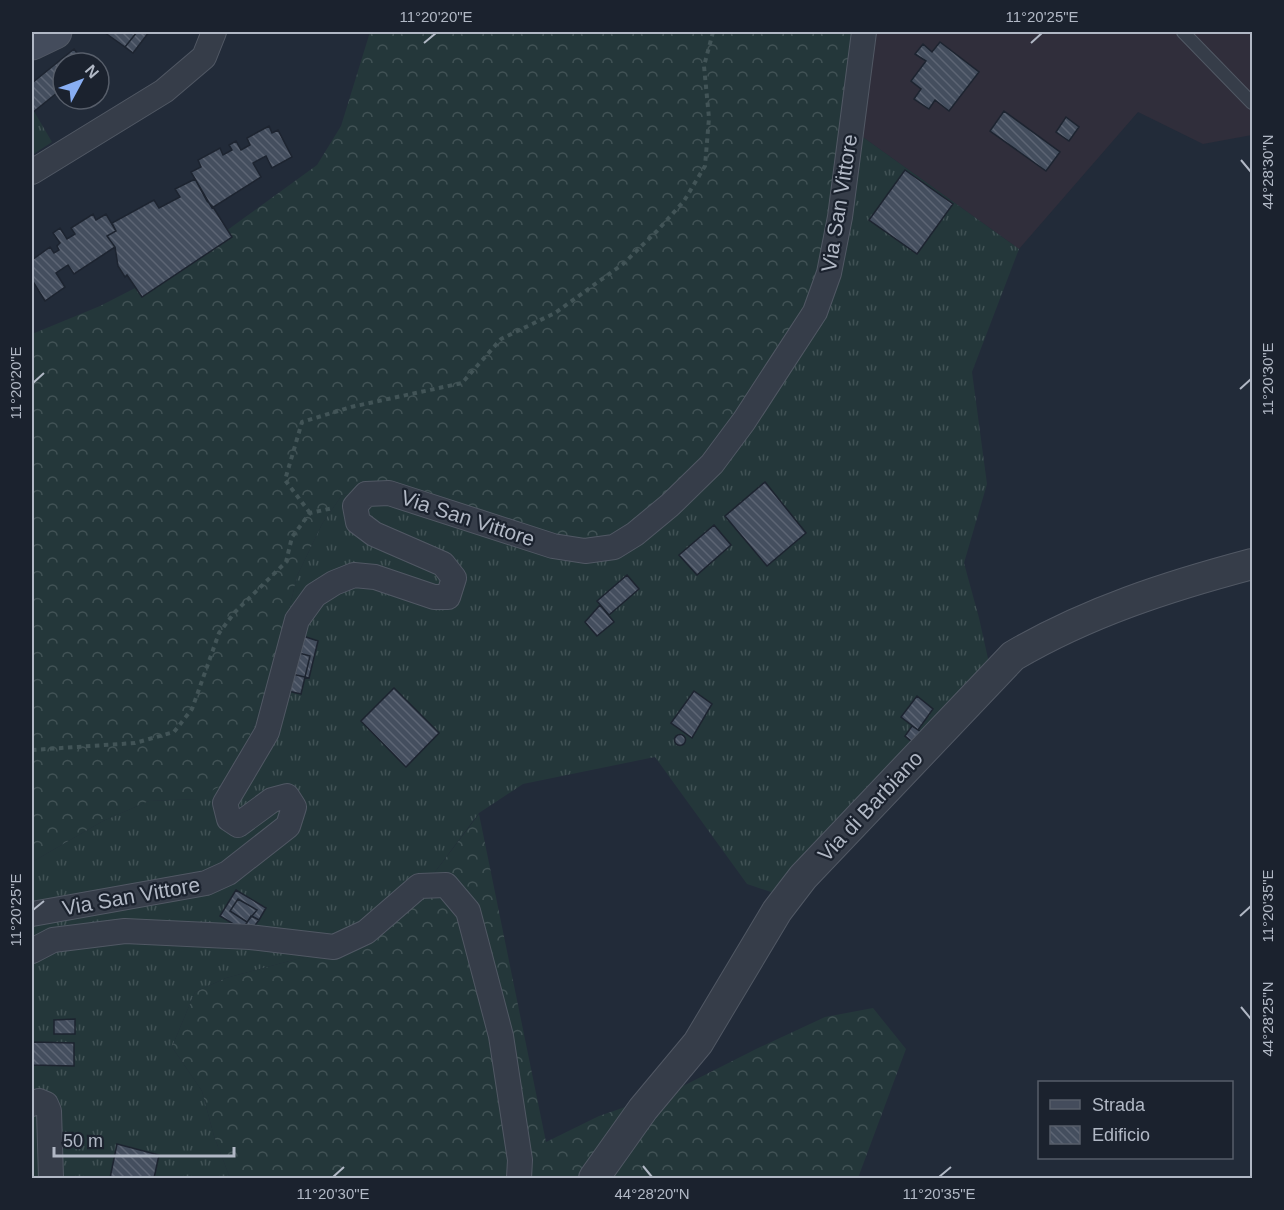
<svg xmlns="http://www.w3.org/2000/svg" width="1284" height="1210" font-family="Helvetica,sans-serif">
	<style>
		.medical { fill: #302e3b }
		.grass { fill: url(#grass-tufts) }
		.forest { fill: url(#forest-crowns) }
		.building { fill: url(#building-back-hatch); stroke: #1d2430; stroke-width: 1.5 }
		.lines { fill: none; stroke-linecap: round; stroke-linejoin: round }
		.service-casing { stroke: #515864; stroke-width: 14 }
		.minor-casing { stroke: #515864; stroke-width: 26 }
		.tertiary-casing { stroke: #515864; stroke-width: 32 }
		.secondary-casing { stroke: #515864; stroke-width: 35 }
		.path { stroke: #425457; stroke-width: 4; stroke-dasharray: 4.5 4.5; stroke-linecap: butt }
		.service { stroke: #363d49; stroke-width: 12 }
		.minor { stroke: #363d49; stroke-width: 24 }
		.tertiary { stroke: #363d49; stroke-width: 30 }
		.secondary { stroke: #444c5c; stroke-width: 33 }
		.ticks { fill: none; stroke: #b1b8c5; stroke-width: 2 }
		.labels { text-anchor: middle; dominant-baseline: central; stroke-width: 4.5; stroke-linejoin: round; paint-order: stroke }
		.street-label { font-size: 21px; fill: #b1b8c5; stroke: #1b222e }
		.neatline { fill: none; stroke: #b1b8c5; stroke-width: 2 }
		.ticks-label { font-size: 15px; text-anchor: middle; fill: #b1b8c5 }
	</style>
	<defs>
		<pattern id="grass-tufts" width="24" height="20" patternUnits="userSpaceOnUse" patternTransform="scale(1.5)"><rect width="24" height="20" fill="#24373a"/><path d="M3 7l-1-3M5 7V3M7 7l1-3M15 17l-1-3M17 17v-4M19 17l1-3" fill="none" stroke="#415255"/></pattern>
		<pattern id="forest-crowns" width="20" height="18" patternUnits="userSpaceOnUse" patternTransform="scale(1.5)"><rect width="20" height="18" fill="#24373a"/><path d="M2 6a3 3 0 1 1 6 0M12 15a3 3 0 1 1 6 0" fill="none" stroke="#415255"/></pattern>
		<pattern id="building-back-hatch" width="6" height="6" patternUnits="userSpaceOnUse" patternTransform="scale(1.5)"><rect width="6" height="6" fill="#444e5e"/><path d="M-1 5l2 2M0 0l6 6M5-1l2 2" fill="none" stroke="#5d6574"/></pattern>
	</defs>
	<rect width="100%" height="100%" fill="#222b39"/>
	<!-- medical -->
	<path class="medical" d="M 858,32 L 1252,32 L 1252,135 L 1203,144 L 1138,112 L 1019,249 L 846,125 Z"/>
	<!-- grass -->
	<path class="grass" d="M 32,108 L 52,142 L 32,155 Z
		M 846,125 L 1019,249 L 972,372 L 987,484 L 964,563 L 979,618 L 993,681 L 789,898 L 747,884 L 655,757 L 523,784 L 479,813 L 429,880 L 327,951 L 226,978 L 195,992 L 172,1047 L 202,1091 L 214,1136 L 230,1178 L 32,1178 L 32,862 L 103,821 L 149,801 L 197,799 L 246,747 L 279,652 L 297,576 L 322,524 L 342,495 L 390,487 L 450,499 L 550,540 Z"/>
	<!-- forest -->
	<path class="forest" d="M 370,32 L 858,32 L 826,289 L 713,468 L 623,530 L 584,543 L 550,540 L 450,499 L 390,487 L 342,495 L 322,524 L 297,576 L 279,652 L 246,747 L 222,785 L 197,799 L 149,801 L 103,821 L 32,862 L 32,334 L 100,306 L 178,266 L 317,165 L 341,126 Z
		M 479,814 L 546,1142 L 599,1116 L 675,1090 L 758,1048 L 825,1017 L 873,1008 L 906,1049 L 858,1178 L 230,1178 L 214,1136 L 202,1091 L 172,1047 L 195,992 L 226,978 L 327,951 L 429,880 Z"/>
	<!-- building -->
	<path class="building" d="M 104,32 L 124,33 L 137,32 L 125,47 Z
		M 137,32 L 149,32 L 133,53 L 125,47 Z
		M 940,42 L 979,72 L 949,111 L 935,100 L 929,109 L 914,99 L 921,89 L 911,81 L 926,61 L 915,54 L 923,44 L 932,52 Z
		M 74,49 L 84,63 L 63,63 L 63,88 L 32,113 L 32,83 Z
		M 1004,111 L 1060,152 L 1046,171 L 990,131 Z
		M 1066,117 L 1079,127 L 1069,141 L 1056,132 Z
		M 269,126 L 272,133 L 278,130 L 292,157 L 272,168 L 266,156 L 253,163 L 261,177 L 212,208 L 191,172 L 201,167 L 198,160 L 220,148 L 223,155 L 232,150 L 229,145 L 236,141 L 241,150 L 250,145 L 247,138 Z
		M 905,170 L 953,204 L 917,254 L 869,220 Z
		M 195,179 L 207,201 L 213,207 L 232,237 L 142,297 L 127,275 L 125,277 L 118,266 L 115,247 L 107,236 L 116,231 L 112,223 L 154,200 L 159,208 L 180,197 L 175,189 Z
		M 93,214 L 96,220 L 106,214 L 116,231 L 107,236 L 115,247 L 74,274 L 68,265 L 56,273 L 65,287 L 45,301 L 32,280 L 32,260 L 50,247 L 54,253 L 59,250 L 57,246 L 60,243 L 53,233 L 60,228 L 67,239 L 75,234 L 71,228 Z
		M 765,482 L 806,533 L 767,566 L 725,516 Z
		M 714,525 L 731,545 L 697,575 L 679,555 Z
		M 627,575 L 639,589 L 609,615 L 597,601 Z
		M 600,605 L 614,622 L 597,636 L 585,622 Z
		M 300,635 L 318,641 L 309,678 L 292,674 Z
		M 292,651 L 310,656 L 301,694 L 284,690 Z
		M 394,688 L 439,733 L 406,767 L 361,721 Z
		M 694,691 L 712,704 L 692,738 L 671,723 Z
		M 917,696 L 933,709 L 918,730 L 901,717 Z
		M 912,726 L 924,734 L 916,745 L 905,736 Z
		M674.5 740a5.5 5.5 0 1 1 11 0a5.5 5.5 0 1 1-11 0Z
		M 236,890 L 266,908 L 259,920 L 252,916 L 257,910 L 238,899 L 230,911 L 247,922 L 246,924 L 253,928 L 250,934 L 220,916 Z
		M 238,899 L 257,910 L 247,922 L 230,911 Z
		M 251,916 L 259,920 L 253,928 L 246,924 Z
		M 75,1019 L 75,1034 L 54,1034 L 54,1020 Z
		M 32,1042 L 74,1043 L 74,1066 L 32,1065 Z
		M 117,1144 L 159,1155 L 154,1178 L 110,1178 Z"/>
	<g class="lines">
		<!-- service casing -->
		<g class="service-casing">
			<path id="service" d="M 1183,32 L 1252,103"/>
		</g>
		<!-- minor casing -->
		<g class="minor-casing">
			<path id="minor" d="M 32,172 L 164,91 L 204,57 L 214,32
				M 32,914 L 206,883 L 228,873 L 288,826 L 294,807 L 287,796 L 272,800 L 238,825 L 229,819 L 225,803 L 267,732 L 297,620 L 315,595 L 334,583 L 354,575 L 375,577 L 434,597 L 448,597 L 454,578 L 443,564 L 374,534 L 358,522 L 355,506 L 366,494 L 389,493 L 553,546 L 585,551 L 614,547 L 635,534 L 670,505 L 712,464 L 744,421 L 815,312 L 829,273 L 840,217 L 864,32
				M 32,951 L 53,940 L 125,931 L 250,937 L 334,947 L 366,932 L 419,886 L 446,885 L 468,911 L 501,1036 L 520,1160 L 519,1178
				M 32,1104 L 39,1101 L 46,1104 L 49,1111 L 51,1178"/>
		</g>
		<!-- tertiary casing -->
		<g class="tertiary-casing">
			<path id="tertiary" d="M 594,1178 L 643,1109 L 698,1043 L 777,911 L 803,877 L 1013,656 C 1088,612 1169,586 1252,564"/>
		</g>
		<!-- secondary casing -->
		<g class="secondary-casing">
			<path id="secondary" d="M 32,43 L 55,32"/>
		</g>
		<!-- path -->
		<path class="path" d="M 310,513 L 285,480 L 302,422 L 351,407 L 462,383 L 501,339 L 555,313 L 623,264 L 657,231 L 684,201 L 705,166 L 709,118 L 704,66 L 713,32
			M 32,750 L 135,743 L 174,732 L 192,709 L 219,633 L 235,612 L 286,562 L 292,537 L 310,513 L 333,508"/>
		<!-- service -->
		<use href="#service" class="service"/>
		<!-- minor -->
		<use href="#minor" class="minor"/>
		<!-- tertiary -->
		<use href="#tertiary" class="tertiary"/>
		<!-- secondary -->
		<use href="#secondary" class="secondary"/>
	</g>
	<!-- ticks -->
	<path class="ticks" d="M 424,43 L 436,33M 1031,43 L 1042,33M 1241,160 L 1251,172M 33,383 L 44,373M 1240,389 L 1251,379M 33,910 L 44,901M 1240,916 L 1251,906M 1241,1007 L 1251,1019M 643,1166 L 652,1177M 333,1177 L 344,1167M 939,1177 L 951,1167"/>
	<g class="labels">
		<!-- street labels -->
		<g class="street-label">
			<text transform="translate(839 203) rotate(-81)">Via San Vittore</text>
			<text transform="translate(468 518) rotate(18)">Via San Vittore</text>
			<text transform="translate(870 806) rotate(-47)">Via di Barbiano</text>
			<text transform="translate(131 896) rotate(-10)">Via San Vittore</text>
		</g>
	</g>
	<!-- border -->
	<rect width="1284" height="1210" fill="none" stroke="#1b222e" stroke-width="66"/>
	<!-- legend -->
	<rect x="1038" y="1081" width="195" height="78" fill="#1b222e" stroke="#575e6a" stroke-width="1.5"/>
	<rect x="1050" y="1100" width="30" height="9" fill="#444c5c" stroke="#575e6a" stroke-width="1.5"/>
	<text x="1092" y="1111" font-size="18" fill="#b1b8c5">Strada</text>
	<rect x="1050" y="1126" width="30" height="18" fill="url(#building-back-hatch)" stroke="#575e6a" stroke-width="1.5"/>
	<text x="1092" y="1141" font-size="18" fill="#b1b8c5">Edificio</text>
	<!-- north arrow -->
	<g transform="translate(81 81) rotate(49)"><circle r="28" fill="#1b222e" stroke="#575e6a" stroke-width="1.5"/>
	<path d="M0-4.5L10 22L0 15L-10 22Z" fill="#88aef3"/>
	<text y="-9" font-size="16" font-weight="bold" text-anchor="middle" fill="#b1b8c5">N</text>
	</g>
	<!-- scale -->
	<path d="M54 1147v9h180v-9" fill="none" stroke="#b1b8c5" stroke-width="3"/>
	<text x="63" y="1147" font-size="18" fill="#b1b8c5" stroke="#1b222e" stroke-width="4.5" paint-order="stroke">50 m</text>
	<rect x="33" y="33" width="1218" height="1144" class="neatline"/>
	<g class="ticks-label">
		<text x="436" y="22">11°20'20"E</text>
		<text x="1042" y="22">11°20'25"E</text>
		<text transform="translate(1268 172) rotate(-90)" y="5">44°28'30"N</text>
		<text transform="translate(1268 379) rotate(-90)" y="5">11°20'30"E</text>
		<text transform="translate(16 383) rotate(-90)" y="5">11°20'20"E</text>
		<text transform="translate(1268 906) rotate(-90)" y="5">11°20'35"E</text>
		<text transform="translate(16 910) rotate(-90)" y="5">11°20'25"E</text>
		<text transform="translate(1268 1019) rotate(-90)" y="5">44°28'25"N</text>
		<text x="333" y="1199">11°20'30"E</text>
		<text x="652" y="1199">44°28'20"N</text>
		<text x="939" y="1199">11°20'35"E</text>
	</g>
</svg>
